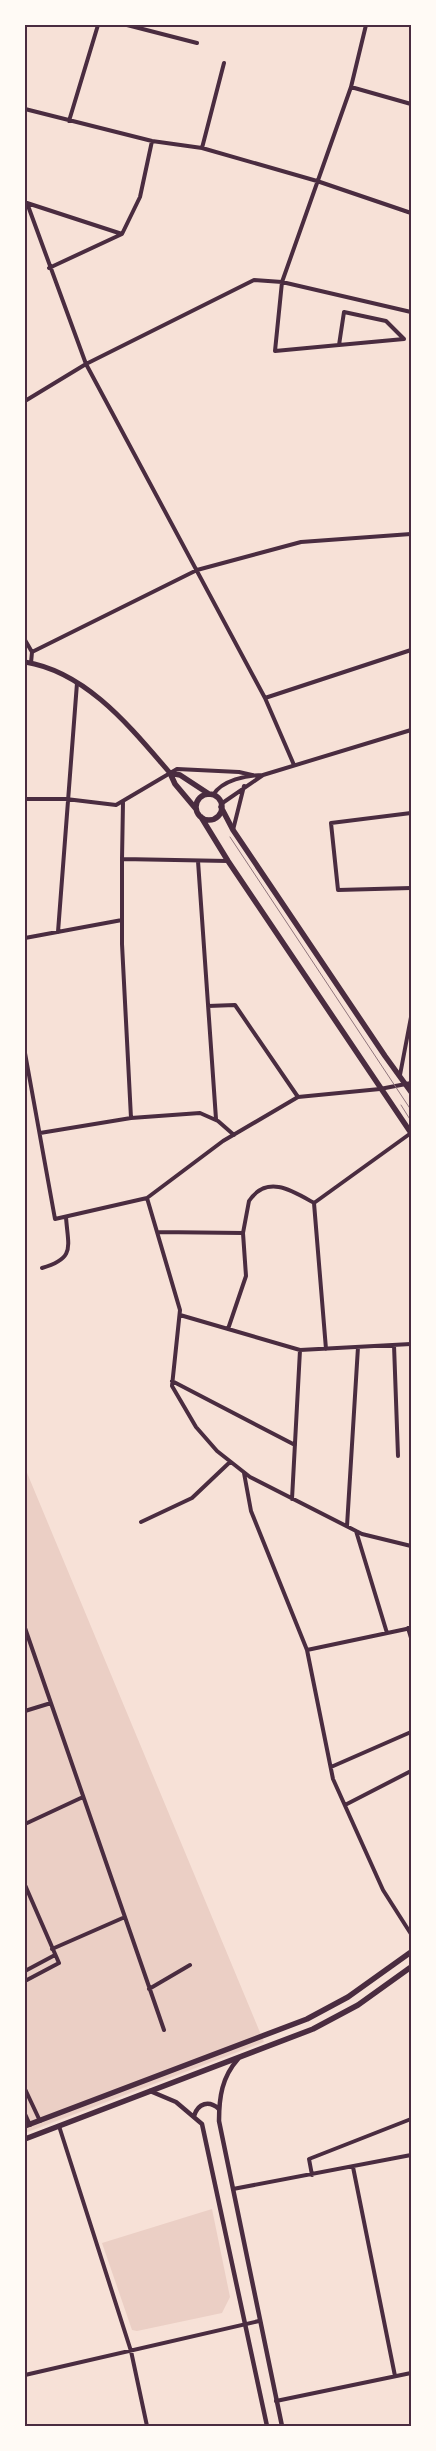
<svg xmlns="http://www.w3.org/2000/svg" width="436" height="2451" font-family="Quicksand,sans-serif">
	<style>
		.green { fill: #ebcfc5 }
		.lines { fill: none; stroke-linecap: round; stroke-linejoin: round }
		.minor { stroke: #4a2c40; stroke-width: 4 }
		.tertiary { stroke: #4a2c40; stroke-width: 4.5 }
		.secondary { stroke: #4a2c40; stroke-width: 5 }
		.primary { stroke: #4a2c40; stroke-width: 5.5 }
		.tram { stroke: #8f747c; stroke-width: 1 }
		.neatline { fill: none; stroke: #4a2c40; stroke-width: 2 }
	</style>
	<rect width="100%" height="100%" fill="#f7e1d7"/>
	<!-- green -->
	<path class="green" d="M 25,1468 L 264,2042 L 25,2133 Z
		M 212,2209 L 230,2297 L 222,2313 L 137,2331 L 132,2330 L 102,2243 Z"/>
	<g class="lines">
		<!-- minor -->
		<path class="minor" d="M 127,25 L 197,43
			M 351,87 L 411,104
			M 25,109 L 152,141 L 202,148 L 317,181 L 411,213
			M 69,121 L 98,25
			M 202,148 L 224,63
			M 27,203 L 86,364 L 265,698 L 294,765
			M 27,203 L 122,234
			M 49,268 L 122,234 L 140,197 L 152,141
			M 339,345 L 404,339 L 386,321 L 344,312 L 339,345 L 275,351 L 282,282 L 351,87 L 366,25
			M 25,401 L 86,364 L 254,280 L 282,282 L 411,312
			M 25,640 L 32,652
			M 31,663 L 32,652 L 197,570 L 301,542 L 411,534
			M 265,698 L 411,650
			M 213,795 C 222,780 247,775 263,775
			M 25,799 L 66,799 L 116,805 L 177,769 L 239,772 L 252,775
			M 123,802 L 122,859 L 228,861
			M 221,804 L 263,775 L 411,730
			M 411,813 L 331,823 L 338,890 L 411,888
			M 233,830 L 244,786
			M 122,859 L 122,944 L 131,1118
			M 198,861 L 216,1119
			M 58,932 L 77,683
			M 25,938 L 122,920
			M 208,1006 L 235,1005 L 298,1097
			M 25,1053 L 55,1219 L 147,1198 L 223,1141 L 298,1097 L 380,1089 L 411,1083
			M 400,1075 L 411,1017
			M 40,1133 L 131,1118 L 200,1113 L 218,1121 L 234,1135
			M 147,1198 L 180,1310 L 172,1386 L 196,1427 L 217,1451 L 250,1477 L 362,1534 L 411,1546
			M 314,1203 L 326,1349
			M 314,1203 L 411,1133
			M 157,1232 L 243,1233
			M 42,1268 C 76,1258 68,1247 66,1217
			M 180,1315 L 300,1350 L 411,1344
			M 228,1329 L 246,1276 L 243,1233 L 249,1201 C 267,1174 293,1191 314,1203
			M 394,1345 L 398,1456
			M 172,1381 L 295,1445
			M 244,1473 L 251,1511 L 307,1650 L 333,1779 L 383,1890 L 411,1934
			M 292,1499 L 300,1350
			M 141,1522 L 192,1498 L 230,1462
			M 347,1526 L 358,1347
			M 356,1531 L 387,1633
			M 25,1628 L 164,2030
			M 408,1628 L 411,1638
			M 307,1650 L 411,1628
			M 25,1711 L 51,1703
			M 331,1767 L 411,1732
			M 345,1805 L 411,1771
			M 25,1824 L 83,1797
			M 25,1885 L 59,1963 L 25,1981
			M 52,1949 L 125,1917
			M 25,1971 L 55,1955
			M 149,1989 L 190,1965
			M 25,2089 L 40,2121
			M 25,2114 L 30,2125
			M 59,2126 L 131,2351 L 147,2426
			M 353,2167 L 395,2376
			M 312,2175 L 309,2159 L 411,2119
			M 233,2189 L 411,2155
			M 25,2375 L 259,2321
			M 276,2401 L 411,2373"/>
		<!-- tertiary -->
		<path class="tertiary" d="M 238,2059 C 222,2077 219,2097 219,2121 L 282,2426
			M 150,2091 L 176,2102 L 202,2124 L 267,2426
			M 194,2116 C 198,2103 209,2100 219,2109"/>
		<!-- secondary -->
		<path class="secondary" d="M 25,662 C 87,672 131,728 170,773"/>
		<!-- primary -->
		<path class="primary" d="M 170,773 L 175,784 L 196,809
			M 170,773 L 180,775 L 209,794
			M196 807a13 13 0 1 1 26 0a13 13 0 1 1-26 0Z
			M 221,807 L 233,830 L 385,1056 L 411,1092
			M 201,817 L 228,861 L 411,1133
			M 25,2126 L 307,2019 L 348,1997 L 411,1952
			M 25,2139 L 313,2029 L 358,2005 L 411,1967"/>
		<!-- tram -->
		<path class="tram" d="M 230,837 L 411,1110
			M 401,1105 L 411,1121"/>
	</g>
	<!-- border -->
	<rect width="436" height="2451" fill="none" stroke="#fffaf5" stroke-width="52"/>
	<rect x="26" y="26" width="384" height="2399" class="neatline"/>
</svg>
